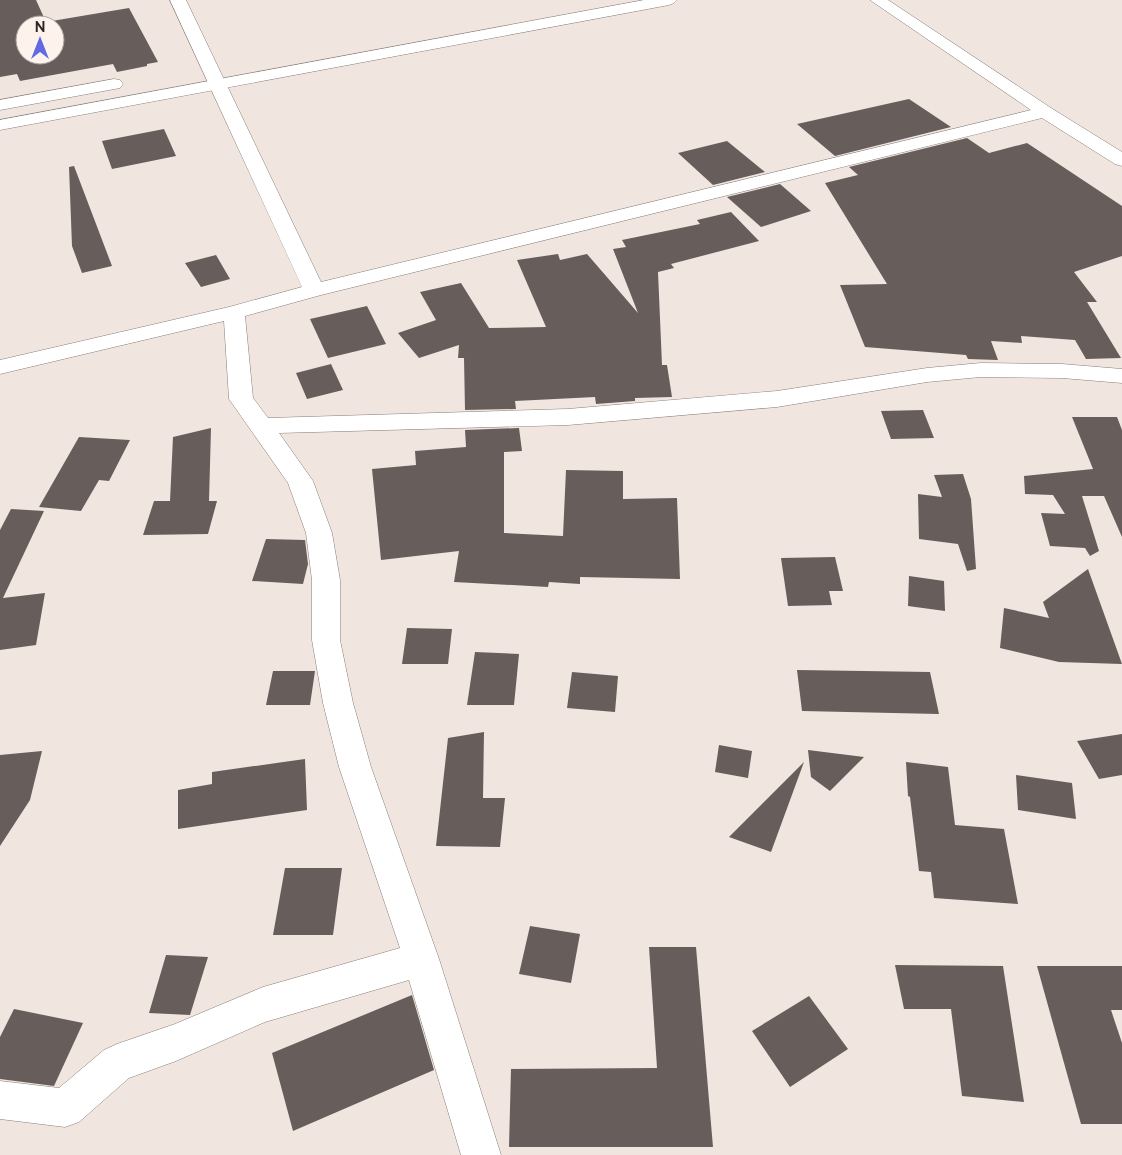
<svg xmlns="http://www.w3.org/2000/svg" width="1122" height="1155" font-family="Raleway,sans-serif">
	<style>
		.building { fill: #675d5a; fill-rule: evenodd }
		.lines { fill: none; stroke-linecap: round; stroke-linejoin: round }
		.street-casing { stroke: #877e78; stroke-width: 1 }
		.secondary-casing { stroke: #877e78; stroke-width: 1 }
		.street { fill: #fff; fill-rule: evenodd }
		.secondary { fill: #fff; fill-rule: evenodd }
	</style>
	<rect width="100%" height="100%" fill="#f0e6df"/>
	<!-- building -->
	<path class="building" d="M 0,0 L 36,0 L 46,22 L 129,8 L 158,62 L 147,64 L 147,66 L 117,72 L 113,64 L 20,81 L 17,74 L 0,77 ZM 25,25 L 55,25 L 55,55 L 25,55 Z
		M 909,99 L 951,127 L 835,156 L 797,124 Z
		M 164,129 L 176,156 L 112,169 L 102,141 Z
		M 967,138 L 989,153 L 1027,143 L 1122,206 L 1122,256 L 1074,272 L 1097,302 L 1087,302 L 1121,358 L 1086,359 L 1075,340 L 1021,336 L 1022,343 L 991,341 L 998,360 L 968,359 L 966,355 L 865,347 L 840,285 L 887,284 L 825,183 L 858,175 L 849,167 Z
		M 727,141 L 765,172 L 713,185 L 678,153 Z
		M 74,166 L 112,266 L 82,273 L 72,246 L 69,167 Z
		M 780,184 L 811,211 L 761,227 L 727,197 Z
		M 731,212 L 759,241 L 671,264 L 674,268 L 658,272 L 662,365 L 667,365 L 672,397 L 635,398 L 635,401 L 596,404 L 595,397 L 515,401 L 516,409 L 465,410 L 464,358 L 458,358 L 459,345 L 419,358 L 398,333 L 436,320 L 420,292 L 461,283 L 489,328 L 546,327 L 517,260 L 558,254 L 560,260 L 587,254 L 638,313 L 613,249 L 626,247 L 622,240 L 700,224 L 697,220 Z
		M 216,255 L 230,279 L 201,287 L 185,263 Z
		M 367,306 L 386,344 L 328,358 L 310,319 Z
		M 331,364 L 343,390 L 307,399 L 296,373 Z
		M 923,410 L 934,438 L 891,439 L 881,411 Z
		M 1072,417 L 1117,417 L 1122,430 L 1122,537 L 1104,496 L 1082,496 L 1099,551 L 1090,556 L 1085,548 L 1050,546 L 1041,513 L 1065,514 L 1053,495 L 1025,494 L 1024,476 L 1093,469 Z
		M 211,428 L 209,501 L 217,501 L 208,534 L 143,535 L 154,501 L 170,501 L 173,437 Z
		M 519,428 L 522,451 L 504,452 L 504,533 L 563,536 L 566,470 L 623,471 L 623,499 L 677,498 L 680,579 L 580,577 L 580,584 L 549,582 L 548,587 L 454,582 L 459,551 L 381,560 L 372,469 L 416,465 L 415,451 L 466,447 L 465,430 Z
		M 79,437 L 130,440 L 109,481 L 99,480 L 81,511 L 39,507 Z
		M 963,474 L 971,499 L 976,569 L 967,571 L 958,544 L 919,539 L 918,494 L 942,497 L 934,475 Z
		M 11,509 L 44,511 L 3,598 L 45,593 L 36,645 L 0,650 L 0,530 Z
		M 266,539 L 305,540 L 308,564 L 303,584 L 252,581 Z
		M 835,557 L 843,591 L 829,591 L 832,605 L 788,606 L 781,558 Z
		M 1088,569 L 1122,664 L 1059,662 L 1000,648 L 1004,608 L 1049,618 L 1043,602 Z
		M 909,576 L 944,581 L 945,611 L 908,606 Z
		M 407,628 L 452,629 L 448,664 L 402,664 Z
		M 475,652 L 519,654 L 514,705 L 467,705 Z
		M 797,670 L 930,672 L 939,714 L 802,711 Z
		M 273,671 L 315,671 L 310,705 L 266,705 Z
		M 572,672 L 618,676 L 615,712 L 567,708 Z
		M 484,732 L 483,798 L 505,798 L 500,847 L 436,846 L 448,738 Z
		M 1122,734 L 1122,775 L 1099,779 L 1077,741 Z
		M 719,745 L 752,751 L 748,778 L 715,772 Z
		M 808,750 L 864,757 L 830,791 L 811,777 Z
		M 42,751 L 30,800 L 0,846 L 0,755 Z
		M 305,759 L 307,810 L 178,829 L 178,790 L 212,784 L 212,772 Z
		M 804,762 L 771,852 L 729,837 Z
		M 906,762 L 948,767 L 955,825 L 1004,829 L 1018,904 L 934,898 L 931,872 L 919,871 L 910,797 L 908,796 Z
		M 1016,775 L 1072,783 L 1076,819 L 1018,810 Z
		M 285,868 L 342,868 L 333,935 L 273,935 Z
		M 530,926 L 580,934 L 571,983 L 519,974 Z
		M 649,947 L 696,947 L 713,1147 L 509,1147 L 511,1069 L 657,1068 Z
		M 166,955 L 208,957 L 190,1015 L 149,1013 Z
		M 895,965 L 1003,966 L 1024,1102 L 962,1096 L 951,1009 L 904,1009 Z
		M 1037,966 L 1122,966 L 1122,1010 L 1111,1010 L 1122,1043 L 1122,1124 L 1081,1124 Z
		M 412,995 L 434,1070 L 293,1131 L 272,1053 Z
		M 809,996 L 848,1049 L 790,1087 L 752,1031 Z
		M 14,1009 L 83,1023 L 54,1086 L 0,1079 L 0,1037 Z"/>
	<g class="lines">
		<!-- street casing -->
		<g class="street-casing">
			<path id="street" d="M 170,0 L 186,0 L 321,282 L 1031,110 L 870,0 L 888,0 L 1051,108 L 1122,152 L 1122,166 L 1115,164 L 1042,118 L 321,295 L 245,316 L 253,398 L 268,418 L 568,409 L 777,391 L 927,368 L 981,363 L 1062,364 L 1122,369 L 1122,383 L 1062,378 L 981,377 L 927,382 L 777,407 L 568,425 L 279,433 L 313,481 L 332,533 L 340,580 L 340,640 L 353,703 L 371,767 L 439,959 L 501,1155 L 461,1155 L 409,980 L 265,1022 L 176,1061 L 129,1078 L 79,1122 L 65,1127 L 0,1119 L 0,1081 L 59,1088 L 104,1050 L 117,1044 L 175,1024 L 263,987 L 400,948 L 339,767 L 323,703 L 312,640 L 312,580 L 306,533 L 288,483 L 229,399 L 224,321 L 0,374 L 0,360 L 229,307 L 302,287 Z"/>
		</g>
		<!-- secondary casing -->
		<g class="secondary-casing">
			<path id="secondary" d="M 644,0 L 677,0 L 674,3 L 669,5 L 0,130 L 0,120 Z
				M 114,79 L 120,80 L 123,84 L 120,88 L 0,110 L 0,100 Z"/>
		</g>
		<!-- street -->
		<use href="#street" class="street"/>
		<!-- secondary -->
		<use href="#secondary" class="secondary"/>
	</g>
	<!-- north arrow -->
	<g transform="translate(40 40)"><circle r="24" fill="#fdf3ec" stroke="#a9a19c"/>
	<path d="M0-4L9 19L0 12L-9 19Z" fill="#6269e1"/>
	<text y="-8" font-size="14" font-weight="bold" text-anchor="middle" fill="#2a2624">N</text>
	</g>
</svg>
